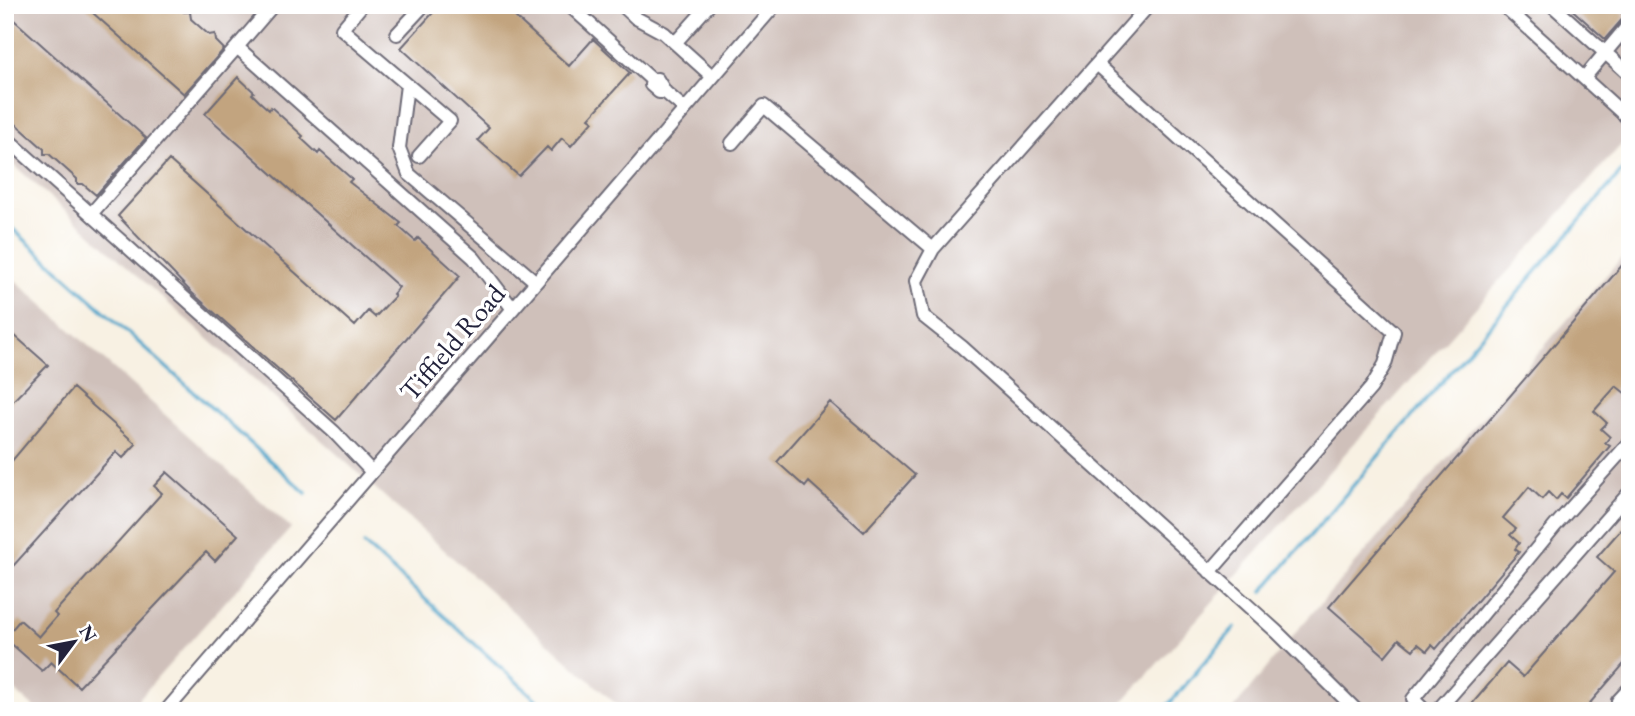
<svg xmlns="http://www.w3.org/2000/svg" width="1635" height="716" font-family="'EB Garamond',serif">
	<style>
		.industrial { fill: #cfc0ba }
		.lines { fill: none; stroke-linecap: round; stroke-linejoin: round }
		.stream { stroke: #4da5ca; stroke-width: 3.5 }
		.building { fill: #c2a47f }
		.minor-casing { stroke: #6d6a76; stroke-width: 16 }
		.minor { stroke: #fff; stroke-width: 12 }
		.labels { text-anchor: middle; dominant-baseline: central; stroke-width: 7; stroke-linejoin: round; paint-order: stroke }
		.street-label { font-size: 28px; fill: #22223b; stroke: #fff }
	</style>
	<rect width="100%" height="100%" fill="#fff"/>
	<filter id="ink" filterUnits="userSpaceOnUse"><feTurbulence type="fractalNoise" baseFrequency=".0143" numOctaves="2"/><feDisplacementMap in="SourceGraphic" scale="14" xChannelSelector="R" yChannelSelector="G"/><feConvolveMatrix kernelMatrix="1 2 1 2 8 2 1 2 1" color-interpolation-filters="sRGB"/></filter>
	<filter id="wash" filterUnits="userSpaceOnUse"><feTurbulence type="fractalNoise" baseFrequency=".00686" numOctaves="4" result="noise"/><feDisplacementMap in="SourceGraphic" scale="28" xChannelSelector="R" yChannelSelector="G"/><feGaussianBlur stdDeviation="1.57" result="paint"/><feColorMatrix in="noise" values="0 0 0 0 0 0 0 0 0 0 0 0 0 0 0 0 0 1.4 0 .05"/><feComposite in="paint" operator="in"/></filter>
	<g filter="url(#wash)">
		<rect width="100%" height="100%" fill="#f8f1e3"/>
		<!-- industrial -->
		<path class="industrial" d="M 5,5 L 1630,5 L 1630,135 L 1115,711 L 624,711 L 5,157 Z
			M 1630,248 L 1630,711 L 1232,711 L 1301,626 Z
			M 5,271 L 291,528 L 128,711 L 38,711 L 5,682 Z"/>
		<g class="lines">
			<!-- stream -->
			<path class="stream" d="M 5,222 L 306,493
				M 364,544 L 549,711
				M 1263,591 L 1623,170
				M 1163,711 L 1235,627"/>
		</g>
		<g id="blocks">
			<!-- building -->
			<path class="building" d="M 84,5 L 176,5 L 184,12 L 190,12 L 191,19 L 209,35 L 215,34 L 216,41 L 224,49 L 184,94 Z
				M 440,5 L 502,5 L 569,66 L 593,39 L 630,73 L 589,118 L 593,121 L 571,146 L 562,138 L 551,151 L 547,147 L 519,176 L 478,140 L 489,128 L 401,48 Z
				M 1567,5 L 1614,5 L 1625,16 L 1605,39 Z
				M 5,12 L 146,138 L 96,195 L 83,184 L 77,184 L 77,179 L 49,154 L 44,154 L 44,149 L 16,124 L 11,125 L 10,119 L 5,115 Z
				M 238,77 L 254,92 L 252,94 L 260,102 L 269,110 L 271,107 L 303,136 L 301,138 L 318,154 L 320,151 L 352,179 L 349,182 L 401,223 L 398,226 L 415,241 L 418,238 L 460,276 L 336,420 L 191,292 L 118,216 L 169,160 L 355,326 L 368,311 L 375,317 L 395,296 L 393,294 L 399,287 L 205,114 Z
				M 1630,256 L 1630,397 L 1616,386 L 1594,411 L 1607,423 L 1601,429 L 1610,437 L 1605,443 L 1610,446 L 1566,498 L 1561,494 L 1556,500 L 1548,492 L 1542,499 L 1529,487 L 1503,518 L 1516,529 L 1510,535 L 1519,543 L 1515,549 L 1519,552 L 1436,649 L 1432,645 L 1427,651 L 1418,644 L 1413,650 L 1399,639 L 1385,656 L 1329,607 Z
				M 5,327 L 48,365 L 5,409 Z
				M 73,388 L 136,444 L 123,458 L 116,452 L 5,575 L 5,469 Z
				M 830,402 L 915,475 L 864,532 L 809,482 L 805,487 L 777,462 Z
				M 167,472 L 238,535 L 215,561 L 206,552 L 203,555 L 79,687 L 51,662 L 42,671 L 7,640 L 6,636 L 20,620 L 39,637 L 57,616 L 54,613 L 162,493 L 154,486 Z
				M 1630,519 L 1630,657 L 1590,703 L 1599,711 L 1480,711 L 1472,704 L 1507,663 L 1523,677 L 1614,572 L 1597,557 Z"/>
		</g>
	</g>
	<g filter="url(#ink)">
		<use href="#blocks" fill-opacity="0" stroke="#6d6a76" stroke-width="2"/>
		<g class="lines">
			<!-- minor casing -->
			<g class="minor-casing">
				<path id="minor" d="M 273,5 L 237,47 L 474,258 L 513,309
					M 362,5 L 342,29 L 450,121 L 419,156
					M 569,5 L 652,80 L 657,79 L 665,92 L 659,92 L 651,85 L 652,80
					M 622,5 L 636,18 L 664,33 L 713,77
					M 1503,5 L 1630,120
					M 1552,5 L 1630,75
					M 397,34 L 424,5
					M 675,43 L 709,5
					M 1097,64 L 1394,332 L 1385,364 L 1371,388 L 1210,572
					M 1584,78 L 1630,23
					M 407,85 L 399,148 L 409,174 L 536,282
					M 665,92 L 685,109
					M 5,137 L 334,432 L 372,472
					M 732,143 L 764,106 L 933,249 L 916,281 L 923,316 L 962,347 L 1277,632 L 1357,711
					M 91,214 L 237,47
					M 933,249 L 1149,5
					M 166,711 L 775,5
					M 1425,711 L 1413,699 L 1555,526 L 1630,442
					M 1437,711 L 1630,492
					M 1623,711 L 1618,701 L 1630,688"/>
			</g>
			<!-- minor -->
			<use href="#minor" class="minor"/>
		</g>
	</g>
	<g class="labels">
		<!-- street labels -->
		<g class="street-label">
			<text transform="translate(452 342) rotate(-49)">Tiffield Road</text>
		</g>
	</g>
	<!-- margin -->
	<rect width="1635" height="716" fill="none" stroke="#fff" stroke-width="28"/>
	<!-- north arrow -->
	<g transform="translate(74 642) rotate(58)" stroke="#ffffff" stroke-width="5" paint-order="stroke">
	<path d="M0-5L12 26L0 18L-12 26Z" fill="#22223b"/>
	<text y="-10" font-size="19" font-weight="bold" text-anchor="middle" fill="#22223b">N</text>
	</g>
</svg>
